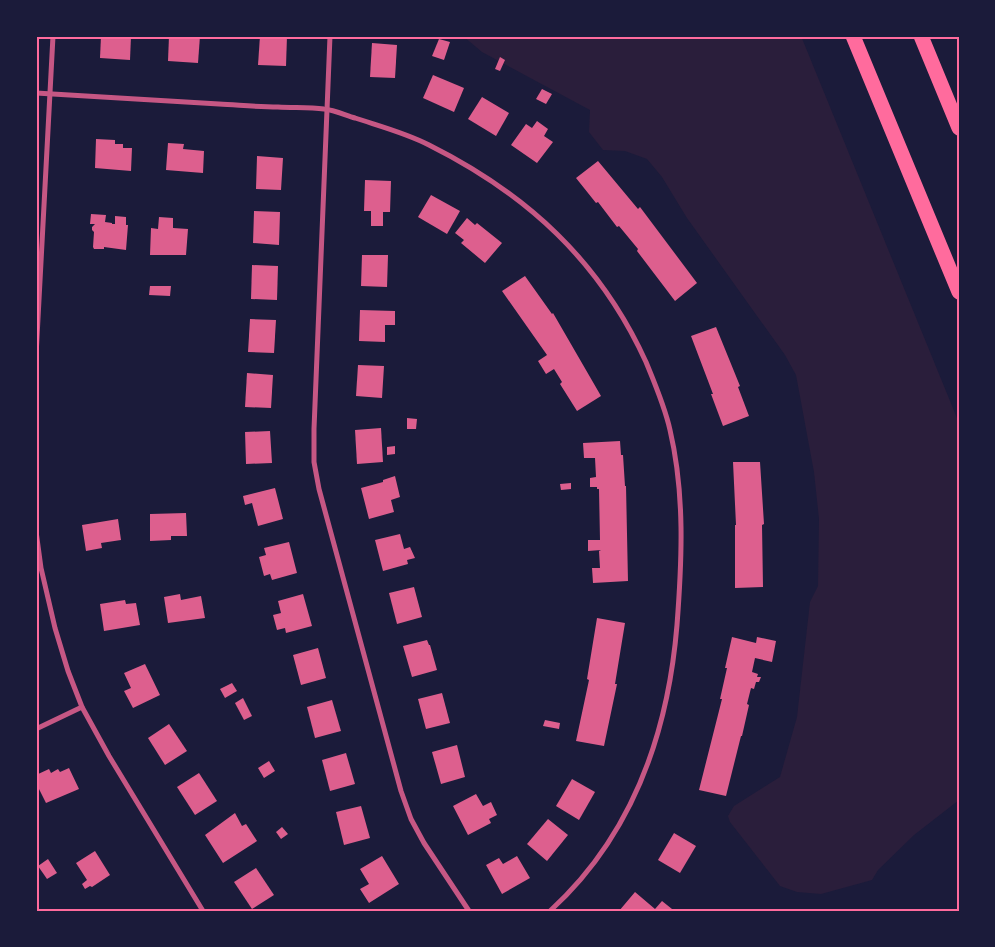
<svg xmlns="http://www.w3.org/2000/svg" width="995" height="947" font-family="Poppins,sans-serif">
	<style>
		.green { fill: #2a1e3b }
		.building { fill: #dd5f8e }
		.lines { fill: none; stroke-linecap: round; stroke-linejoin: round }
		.minor { stroke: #c65784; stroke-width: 5 }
		.motorway { stroke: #ff6b9d; stroke-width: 15 }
		.neatline { fill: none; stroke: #ff6b9d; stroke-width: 2 }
	</style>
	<rect width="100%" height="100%" fill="#1b1b3a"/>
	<path class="green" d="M463 36H801L959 423V800L914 835 878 870 872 880 821 894 797 892 780 886 730 822 728 816 734 806 780 777 797 717 810 602 818 586 819 519 814 472 796 375 785 355 687 218 662 177 647 159 625 151 603 150 589 132 590 110 482 52Z"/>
	<g class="building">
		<path d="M101 36H131L130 60 100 58Z"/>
		<path d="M169 36H200L198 63 168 61Z"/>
		<path d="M260 36H287L286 66 258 65Z"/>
		<path d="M439 39 450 42 444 60 432 56Z"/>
		<path d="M372 43 397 45 395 78 370 77Z"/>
		<path d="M500 57 505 60 500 71 495 69Z"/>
		<path d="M433 75 464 88 454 112 423 98Z"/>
		<path d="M542 89 552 94 546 104 536 99Z"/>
		<path d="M482 97 509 113 496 136 468 119Z"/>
		<path d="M537 121 548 129 544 136 553 142 537 163 511 145 526 124 532 128Z"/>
		<path d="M96 139 115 140V144H123V148H132L131 171 95 168Z"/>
		<path d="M168 143 184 144 183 149 204 151 203 173 166 170Z"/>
		<path d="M257 156 283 158 281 190 256 189Z"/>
		<path d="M598 161 638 209 640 207 697 283 675 301 637 251 638 249 619 226 617 227 598 202 596 203 576 178Z"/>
		<path d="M365 180 391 181 390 212H383V226H371V211H364Z"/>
		<path d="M431 195 460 211 447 234 418 217Z"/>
		<path d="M254 211 280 212 279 245 253 243Z"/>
		<path d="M91 214 106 215 105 222 112 223V224H115V216L126 217V225H128L126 250 104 247V249H94L93 247 94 232 92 230V227L95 224H90Z"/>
		<path d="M159 217 173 218V228L188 229 186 255H150L151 228 158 229Z"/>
		<path d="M467 218 475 225 477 223 502 243 485 263 461 243 464 240 455 233Z"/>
		<path d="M362 255H388L387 287 361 286Z"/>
		<path d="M252 265 278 266 277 300 251 299Z"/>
		<path d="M525 276 552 314 553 313 601 396 577 411 560 384 562 382 554 369 546 374 538 361 547 355 502 291Z"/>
		<path d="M150 286H171L170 296 149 295Z"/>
		<path d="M360 310 395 311V325H385V342L359 341Z"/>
		<path d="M250 319 276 320 274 353 248 352Z"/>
		<path d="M716 327 740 386 738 387 749 416 723 426 711 394H713L691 336Z"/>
		<path d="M358 365 384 366 382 398 356 396Z"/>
		<path d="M247 373 273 375 271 408 245 407Z"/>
		<path d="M407 418 417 419 416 429H407Z"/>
		<path d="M381 428 383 462 357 464 355 430Z"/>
		<path d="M270 431 272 463 246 464 245 432Z"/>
		<path d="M620 441 621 455H623L625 486H626L628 581 593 583 592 568H600L599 551 601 550 588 551V540H600L599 489H597V487H590V478L596 477 595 458H584L583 443Z"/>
		<path d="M395 446V454L387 455V447Z"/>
		<path d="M733 462H760L764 524 762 525 763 587 735 588V525H736Z"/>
		<path d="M395 476 400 497 391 500 394 512 369 519 361 488 383 482V480Z"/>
		<path d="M571 483V489L561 490 560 484Z"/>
		<path d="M275 488 283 519 258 526 252 503 245 505 243 496Z"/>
		<path d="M186 513 187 536H171V540L150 541V514Z"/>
		<path d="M118 519 121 540 101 543 102 548 86 551 82 525Z"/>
		<path d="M400 534 404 549 410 547 415 558 407 560 408 564 383 571 375 540Z"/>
		<path d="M289 542 297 573 272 580 270 574 264 576 259 557 266 555 264 548Z"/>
		<path d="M414 587 422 617 397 624 389 593Z"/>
		<path d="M180 594 181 600 201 596 205 618 168 623 164 597Z"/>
		<path d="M303 594 312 626 286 633 285 628 277 630 273 615 281 613 278 601Z"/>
		<path d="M125 600 126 604 136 603 140 625 104 631 100 604Z"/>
		<path d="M597 618 625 623 615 684H617L604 746 576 741 589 680 587 679Z"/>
		<path d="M732 637 756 643 757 637 776 641 772 662 755 658 752 672 758 674 757 677H761L759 682H756L754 689 751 688 747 704 749 705 742 736H741L726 796 699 790 722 699H720L727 668H725Z"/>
		<path d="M427 640 429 645H430L437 670 412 677 403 646Z"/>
		<path d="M318 648 326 678 301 685 293 655Z"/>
		<path d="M145 664 160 695 133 708 124 691 131 688 124 673Z"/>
		<path d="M232 683 237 691 225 698 220 689Z"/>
		<path d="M442 693 450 723 426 729 418 699Z"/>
		<path d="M243 698 252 716 244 720 235 703Z"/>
		<path d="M332 700 341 731 315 738 307 707Z"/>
		<path d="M545 720 560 723 559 729 543 726Z"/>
		<path d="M169 724 187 751 165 765 148 738Z"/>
		<path d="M457 745 465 777 441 784 432 752Z"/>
		<path d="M346 753 355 784 330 791 322 760Z"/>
		<path d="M269 761 275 771 264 778 258 768Z"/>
		<path d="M69 768 79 789 46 803 36 783V775L49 769 51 773 58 769 60 772Z"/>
		<path d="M199 773 217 801 195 815 177 787Z"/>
		<path d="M572 779 595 792 579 820 556 806Z"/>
		<path d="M476 794 483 806 491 802 497 815 489 819 491 823 468 835 453 806Z"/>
		<path d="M361 806 370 838 344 845 336 812Z"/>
		<path d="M235 813 242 826 246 824 257 841 223 863 205 835Z"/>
		<path d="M548 819 568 835 547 861 527 844Z"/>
		<path d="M282 827 288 834 281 839 276 832Z"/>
		<path d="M674 833 696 846 680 873 658 860Z"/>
		<path d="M95 851 110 875 92 887 90 886 85 889 82 884 87 880 76 863Z"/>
		<path d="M382 856 399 884 369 903 360 889 369 884 360 869Z"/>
		<path d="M517 856 530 878 502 894 486 865 499 858 503 864Z"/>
		<path d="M48 859 57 873 47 879 38 866Z"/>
		<path d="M256 868 274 895 252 909 234 882Z"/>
		<path d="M635 892 655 909 662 901 672 909 671 911H619Z"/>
	</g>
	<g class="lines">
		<g class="minor">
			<path d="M330 36 314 429V462L319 489 401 791 411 819 424 843 469 911"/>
			<path d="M36 93C97 97 158 100 219 104 239 105 258 107 278 107 293 108 309 107 324 109 334 110 345 115 355 118 379 126 406 133 429 145 527 194 600 261 646 362 655 384 665 407 670 430 685 494 682 560 677 625 668 734 632 836 550 911"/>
			<path d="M36 356 53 36"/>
			<path d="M36 531 41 568 55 628 68 671 82 707 109 756 203 911"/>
			<path d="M36 729 82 707"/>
		</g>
		<g class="motorway">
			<path d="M853 36 959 292"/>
			<path d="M921 36 959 128"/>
		</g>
	</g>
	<rect width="995" height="947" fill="none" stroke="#1b1b3a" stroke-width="75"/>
	<rect x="38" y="38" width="920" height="872" class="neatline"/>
</svg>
